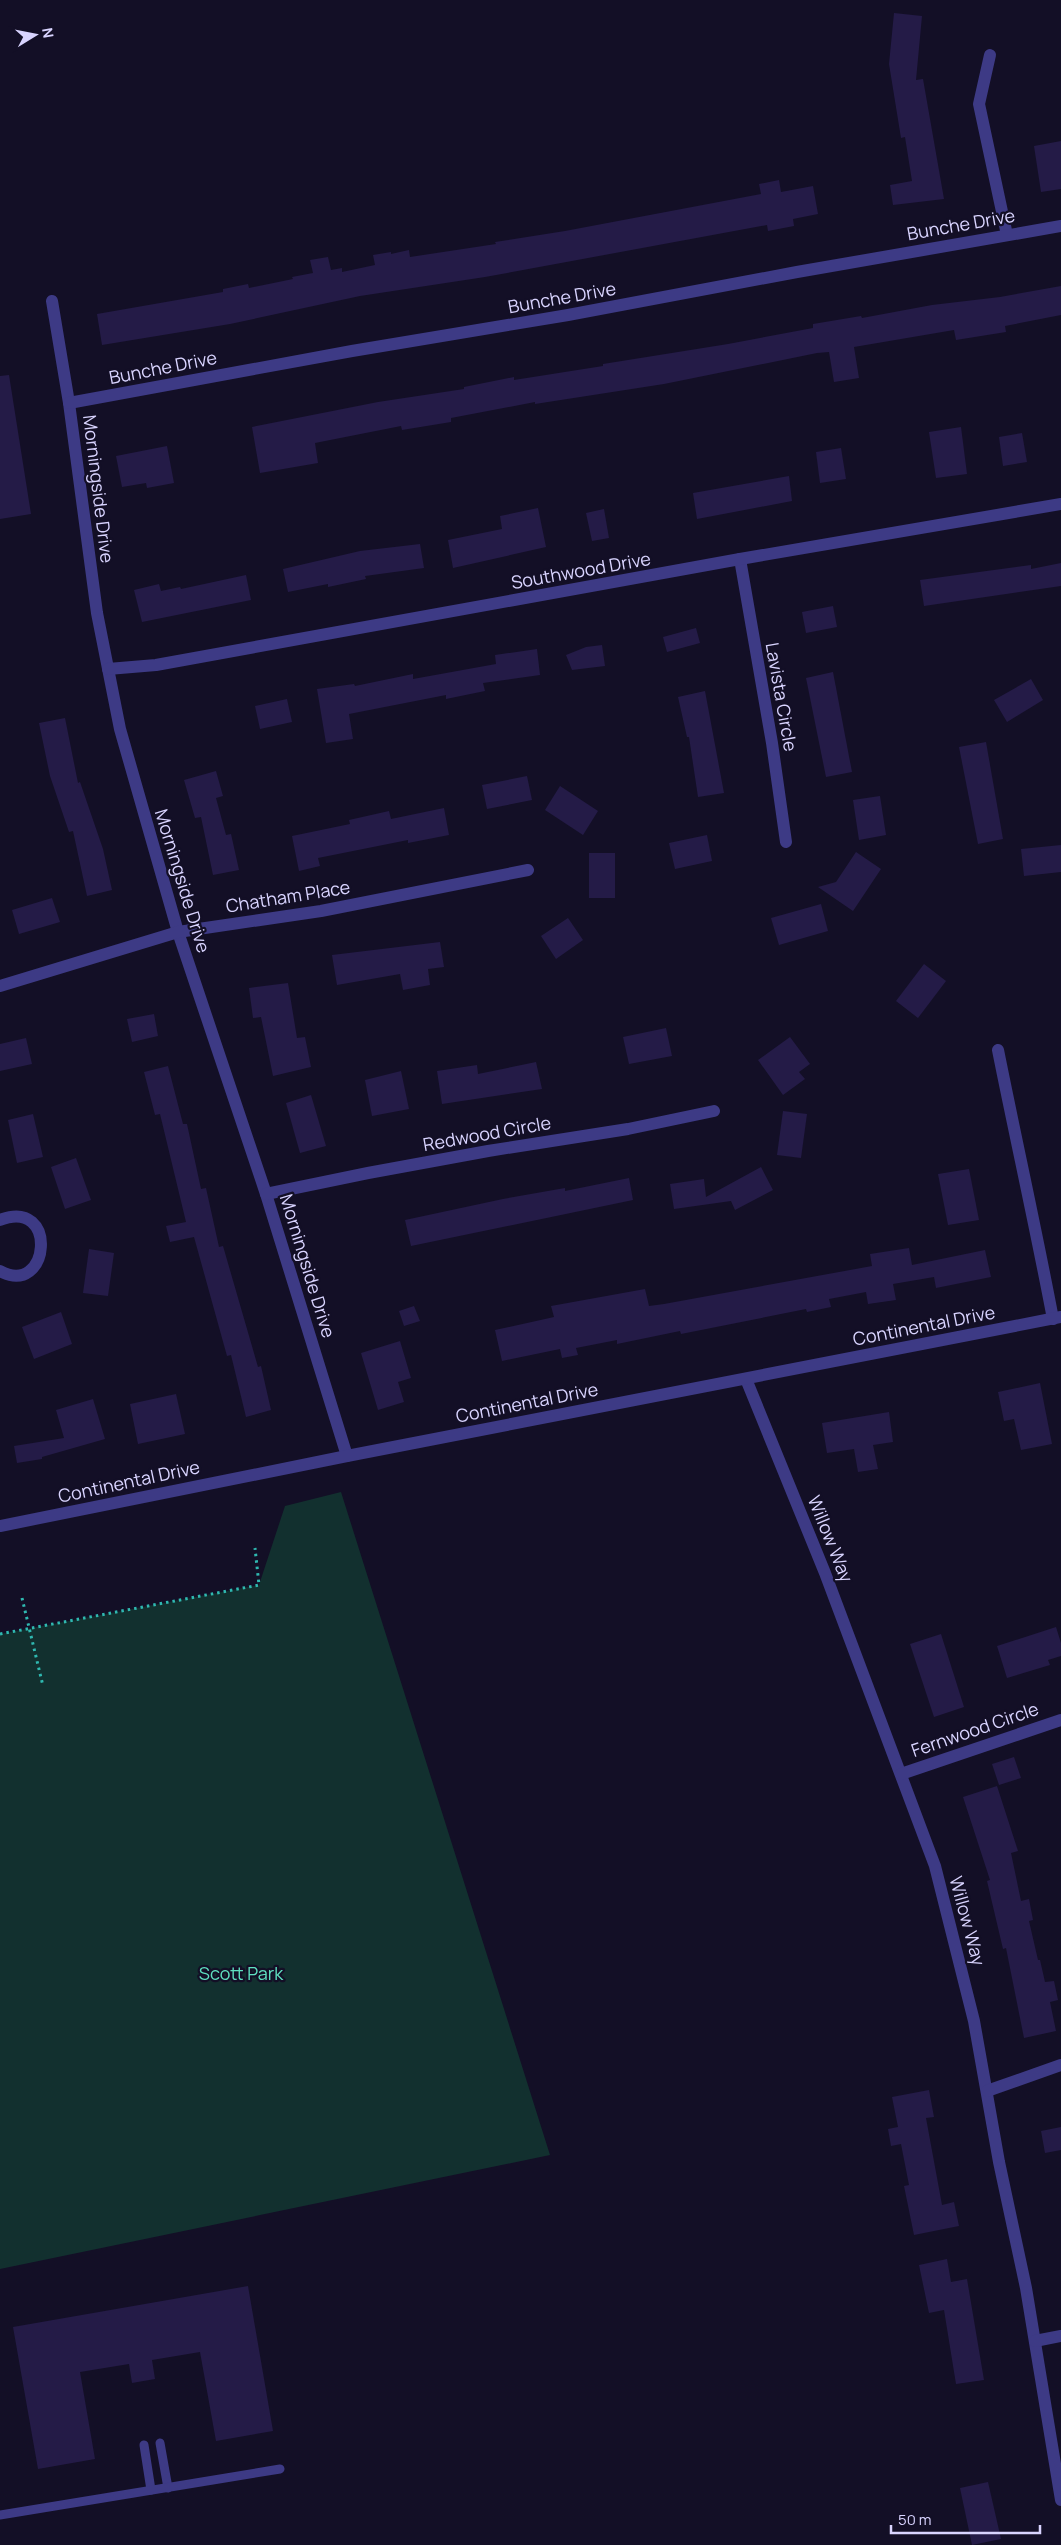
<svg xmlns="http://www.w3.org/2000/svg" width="1061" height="2545" font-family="Manrope,sans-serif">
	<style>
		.green { fill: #12302f }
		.building { fill: #241b47 }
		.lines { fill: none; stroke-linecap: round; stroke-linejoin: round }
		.path { stroke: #2fb8b0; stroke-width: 3; stroke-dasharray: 2.5 4; stroke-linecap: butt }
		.lane { stroke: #3d3a85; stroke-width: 9 }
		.street { stroke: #3d3a85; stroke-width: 12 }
		.labels { text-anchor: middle; stroke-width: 4.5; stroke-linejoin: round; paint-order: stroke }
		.street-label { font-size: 18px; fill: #d9d4ff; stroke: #130f26 }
		.park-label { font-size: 18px; fill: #5fe0c0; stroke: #130f26 }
	</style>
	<rect width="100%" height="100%" fill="#130f26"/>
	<path class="green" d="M341 1492 550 2155 0 2269V1634L259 1585 285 1506Z"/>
	<g class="building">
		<path d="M894 13 922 16 916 80 923 79 944 199 893 205 890 185 912 181 905 137 901 138 889 64Z"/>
		<path d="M1061 141V189L1041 192 1034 146Z"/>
		<path d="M779 180 781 192 813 186 818 214 793 219 794 226 768 231 767 225 485 277 360 296 230 324 102 345 97 314 223 292V289L248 284 249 288 293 279 292 277 313 273 310 260 328 257 331 270 342 268V272L375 265 373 255 391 252V254L409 250 410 257 496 244 495 242 565 231 761 194 759 184Z"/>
		<path d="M1061 286V315L1005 326 1006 332 956 340 954 330 854 347 859 378 834 382 829 352 817 353 664 384 535 404V402L451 418V422L402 430 401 426 315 443 318 463 260 473 252 427 378 402 464 389V387L514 377V380L603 366V364L728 344 813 328V324L861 316 862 318 932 305 1000 297Z"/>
		<path d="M9 375 31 514 0 519V376Z"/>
		<path d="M961 427 967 474 936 478 929 432Z"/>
		<path d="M1022 433 1027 462 1003 466 999 437Z"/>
		<path d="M167 446 174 483 147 488 146 483 122 487 116 456Z"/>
		<path d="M841 448 846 479 820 483 816 452Z"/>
		<path d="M789 476 792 501 697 519 693 493Z"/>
		<path d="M538 508 546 547 453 568 448 540 502 529 500 516Z"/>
		<path d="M604 509 609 538 592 541 586 513Z"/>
		<path d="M420 544 424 568 365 576 366 579 328 587V584L288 592 283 569 360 551Z"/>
		<path d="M1061 563V586L924 606 920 580 1031 565V569Z"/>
		<path d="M246 575 251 600 142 622 134 590 159 584 161 591 180 587 181 589Z"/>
		<path d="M833 606 837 627 806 633 802 612Z"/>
		<path d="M696 628 700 643 667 652 663 637Z"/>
		<path d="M602 645 605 666 572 670 566 655 586 647Z"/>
		<path d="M537 649 540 675 483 683 485 691 446 699V695L349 714 353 739 326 743 317 689 354 684 355 686 413 674V679L496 664 495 655Z"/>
		<path d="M833 672 852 772 826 777 806 678Z"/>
		<path d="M1031 679 1043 700 1007 722 994 700Z"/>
		<path d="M705 691 724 793 698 797 689 737H687L678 697Z"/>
		<path d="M287 699 292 722 260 729 255 706Z"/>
		<path d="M65 718 78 783 80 782 103 849 112 890 87 896 73 831 69 832 50 776 39 723Z"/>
		<path d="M986 742 1003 839 978 844 959 747Z"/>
		<path d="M216 771 223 796 216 798 226 835 231 834 239 870 213 875 201 817 195 818 184 780Z"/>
		<path d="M527 776 532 800 487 809 482 785Z"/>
		<path d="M560 786 598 811 583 835 545 810Z"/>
		<path d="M880 796 886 835 859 840 853 800Z"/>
		<path d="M444 808 449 835 408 843V840L318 858 320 866 299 871 292 836 350 824 349 820 389 811 391 819Z"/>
		<path d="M707 835 712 861 675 869 669 843Z"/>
		<path d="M1061 845V872L1024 876 1021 849Z"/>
		<path d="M856 852 881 869 853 911 818 887 836 882Z"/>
		<rect x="589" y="853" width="26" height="45"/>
		<path d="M52 898 60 922 19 934 12 910Z"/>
		<path d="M821 904 828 931 779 945 771 918Z"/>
		<path d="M568 918 583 940 556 959 541 936Z"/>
		<path d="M440 942 444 967 428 969 430 985 403 990 400 974 337 985 332 955Z"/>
		<path d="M924 964 946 981 918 1018 896 1001Z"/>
		<path d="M288 983 297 1038 305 1037 311 1067 273 1076 261 1017 253 1018 249 988Z"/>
		<path d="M154 1014 158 1036 132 1042 127 1019Z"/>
		<path d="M666 1028 672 1056 629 1064 623 1037Z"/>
		<path d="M790 1037 810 1064 799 1072 805 1079 783 1095 758 1060Z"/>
		<path d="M26 1038 32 1064 0 1071V1044Z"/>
		<path d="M536 1062 542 1089 442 1104 437 1071 477 1065 478 1074Z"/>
		<path d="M168 1066 183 1124H187L201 1189 206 1188 219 1247 223 1246 258 1367 261 1366 271 1410 246 1417 231 1355 227 1356 194 1237 170 1242 166 1226 186 1222 160 1114 155 1115 144 1072Z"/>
		<path d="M401 1071 409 1109 372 1116 365 1080Z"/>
		<path d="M311 1095 326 1146 300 1153 286 1103Z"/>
		<path d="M783 1111 807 1114 801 1158 777 1155Z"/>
		<path d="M33 1114 43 1157 17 1163 8 1120Z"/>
		<path d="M76 1158 91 1200 65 1209 51 1167Z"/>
		<path d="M761 1167 773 1190 735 1210 731 1201 674 1209 670 1184 704 1179 706 1197Z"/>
		<path d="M969 1169 979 1220 948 1225 938 1174Z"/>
		<path d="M629 1178 633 1200 411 1246 405 1220 503 1199 565 1188V1191Z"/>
		<path d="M909 1248 912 1265 985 1250 991 1277 936 1288 934 1277 893 1284 896 1300 868 1304 866 1292 829 1299 831 1307 807 1312 806 1309 681 1334 680 1331 617 1344V1340L576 1348 578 1355 562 1358 560 1349 502 1361 495 1330 554 1317 551 1306 645 1289 649 1306 664 1304 872 1266 870 1254Z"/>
		<path d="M89 1249 114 1253 108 1296 83 1293Z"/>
		<path d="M414 1306 420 1321 404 1326 399 1311Z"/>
		<path d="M61 1312 72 1344 34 1359 22 1327Z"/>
		<path d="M400 1341 411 1378 398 1382 404 1402 378 1410 361 1353Z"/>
		<path d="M1040 1383 1052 1444 1021 1450 1014 1419 1004 1421 998 1392Z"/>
		<path d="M176 1394 185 1434 138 1444 130 1404Z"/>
		<path d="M93 1399 105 1439 42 1457V1459L17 1463 14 1446 64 1438 56 1410Z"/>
		<path d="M889 1412 893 1442 873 1445 878 1469 858 1472 854 1449 827 1453 822 1423Z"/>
		<path d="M1056 1627 1061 1643V1656L1048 1660 1050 1665 1007 1678 997 1646Z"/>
		<path d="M941 1634 964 1707 934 1717 910 1644Z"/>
		<path d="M1014 1757 1021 1778 999 1785 992 1764Z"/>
		<path d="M997 1786 1018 1851 1011 1853 1021 1901 1029 1899 1033 1920 1029 1921 1038 1960H1040L1045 1982 1054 1981 1058 2000 1050 2002 1056 2031 1024 2038 1006 1948 1003 1949 987 1881 990 1880 963 1797Z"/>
		<path d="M929 2090 934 2117 926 2118 942 2205 954 2202 959 2226 914 2235 904 2186 909 2185 901 2144 891 2146 888 2129 898 2127 892 2097Z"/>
		<path d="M1061 2127V2150L1045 2153 1041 2131Z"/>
		<path d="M947 2259 951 2282 967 2279 984 2380 956 2384 944 2310 929 2313 919 2265Z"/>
		<path d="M248 2286 273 2431 216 2441 200 2352 152 2360 155 2379 132 2383 129 2364 80 2372 95 2459 38 2469 13 2327Z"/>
		<path d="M988 2482 1001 2539 972 2545 960 2488Z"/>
	</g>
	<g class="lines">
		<g class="path">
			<path d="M22 1598 43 1686"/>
			<path d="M0 1634 259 1585 255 1548"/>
		</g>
		<g class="lane">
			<path d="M160 2443 168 2488"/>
			<path d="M144 2445 151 2490"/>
			<path d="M0 2515 280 2469"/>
		</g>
		<g class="street">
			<path d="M990 55 979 104 1007 235"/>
			<path d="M52 301 69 403 97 613 120 729 178 932 266 1194 347 1456"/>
			<path d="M69 403 352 351 568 315 797 272 1061 226"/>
			<path d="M740 559 772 743 786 842"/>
			<path d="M108 669 156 665 740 559 1061 504"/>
			<path d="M0 986 178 932 321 911 528 870"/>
			<path d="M998 1050C1016 1140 1036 1229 1053 1319"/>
			<path d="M266 1194 368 1173 488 1151 628 1129 714 1111"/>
			<path d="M0 1220C59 1197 50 1298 0 1271"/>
			<path d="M746 1379 825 1573 935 1866 974 2021 999 2162 1026 2288 1061 2500"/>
			<path d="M0 1526 347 1456 1061 1317"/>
			<path d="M901 1774 1061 1720"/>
			<path d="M987 2091 1061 2065"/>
			<path d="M1035 2341 1061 2336"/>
		</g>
	</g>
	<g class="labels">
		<g class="street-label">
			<text transform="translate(961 225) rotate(-10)" y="6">Bunche Drive</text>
			<text transform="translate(562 298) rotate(-10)" y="6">Bunche Drive</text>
			<text transform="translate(163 368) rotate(-11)" y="6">Bunche Drive</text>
			<text transform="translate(98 489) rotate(83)" y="6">Morningside Drive</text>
			<text transform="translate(581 571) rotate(-10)" y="6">Southwood Drive</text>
			<text transform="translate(781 697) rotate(80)" y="6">Lavista Circle</text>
			<text transform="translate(182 881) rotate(73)" y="6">Morningside Drive</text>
			<text transform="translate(288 897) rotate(-9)" y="6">Chatham Place</text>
			<text transform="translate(487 1134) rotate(-10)" y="6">Redwood Circle</text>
			<text transform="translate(307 1266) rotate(73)" y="6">Morningside Drive</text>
			<text transform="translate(924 1326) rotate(-11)" y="6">Continental Drive</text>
			<text transform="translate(527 1403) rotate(-11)" y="6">Continental Drive</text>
			<text transform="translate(129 1482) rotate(-12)" y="6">Continental Drive</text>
			<text transform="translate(830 1539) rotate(68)" y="6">Willow Way</text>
			<text transform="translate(975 1730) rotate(-19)" y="6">Fernwood Circle</text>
			<text transform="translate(967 1921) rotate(75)" y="6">Willow Way</text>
		</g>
		<g class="park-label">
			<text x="241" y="1980">Scott Park</text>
		</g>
	</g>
	<g transform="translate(35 35) rotate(80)" stroke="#130f26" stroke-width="4" paint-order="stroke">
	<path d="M0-4L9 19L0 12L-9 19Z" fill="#d9d4ff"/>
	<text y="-8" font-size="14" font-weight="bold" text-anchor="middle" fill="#d9d4ff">N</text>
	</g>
	<path d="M891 2525v8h149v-8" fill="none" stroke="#d9d4ff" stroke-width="2.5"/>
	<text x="898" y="2525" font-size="15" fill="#d9d4ff" stroke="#130f26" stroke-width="4" paint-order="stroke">50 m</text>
</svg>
